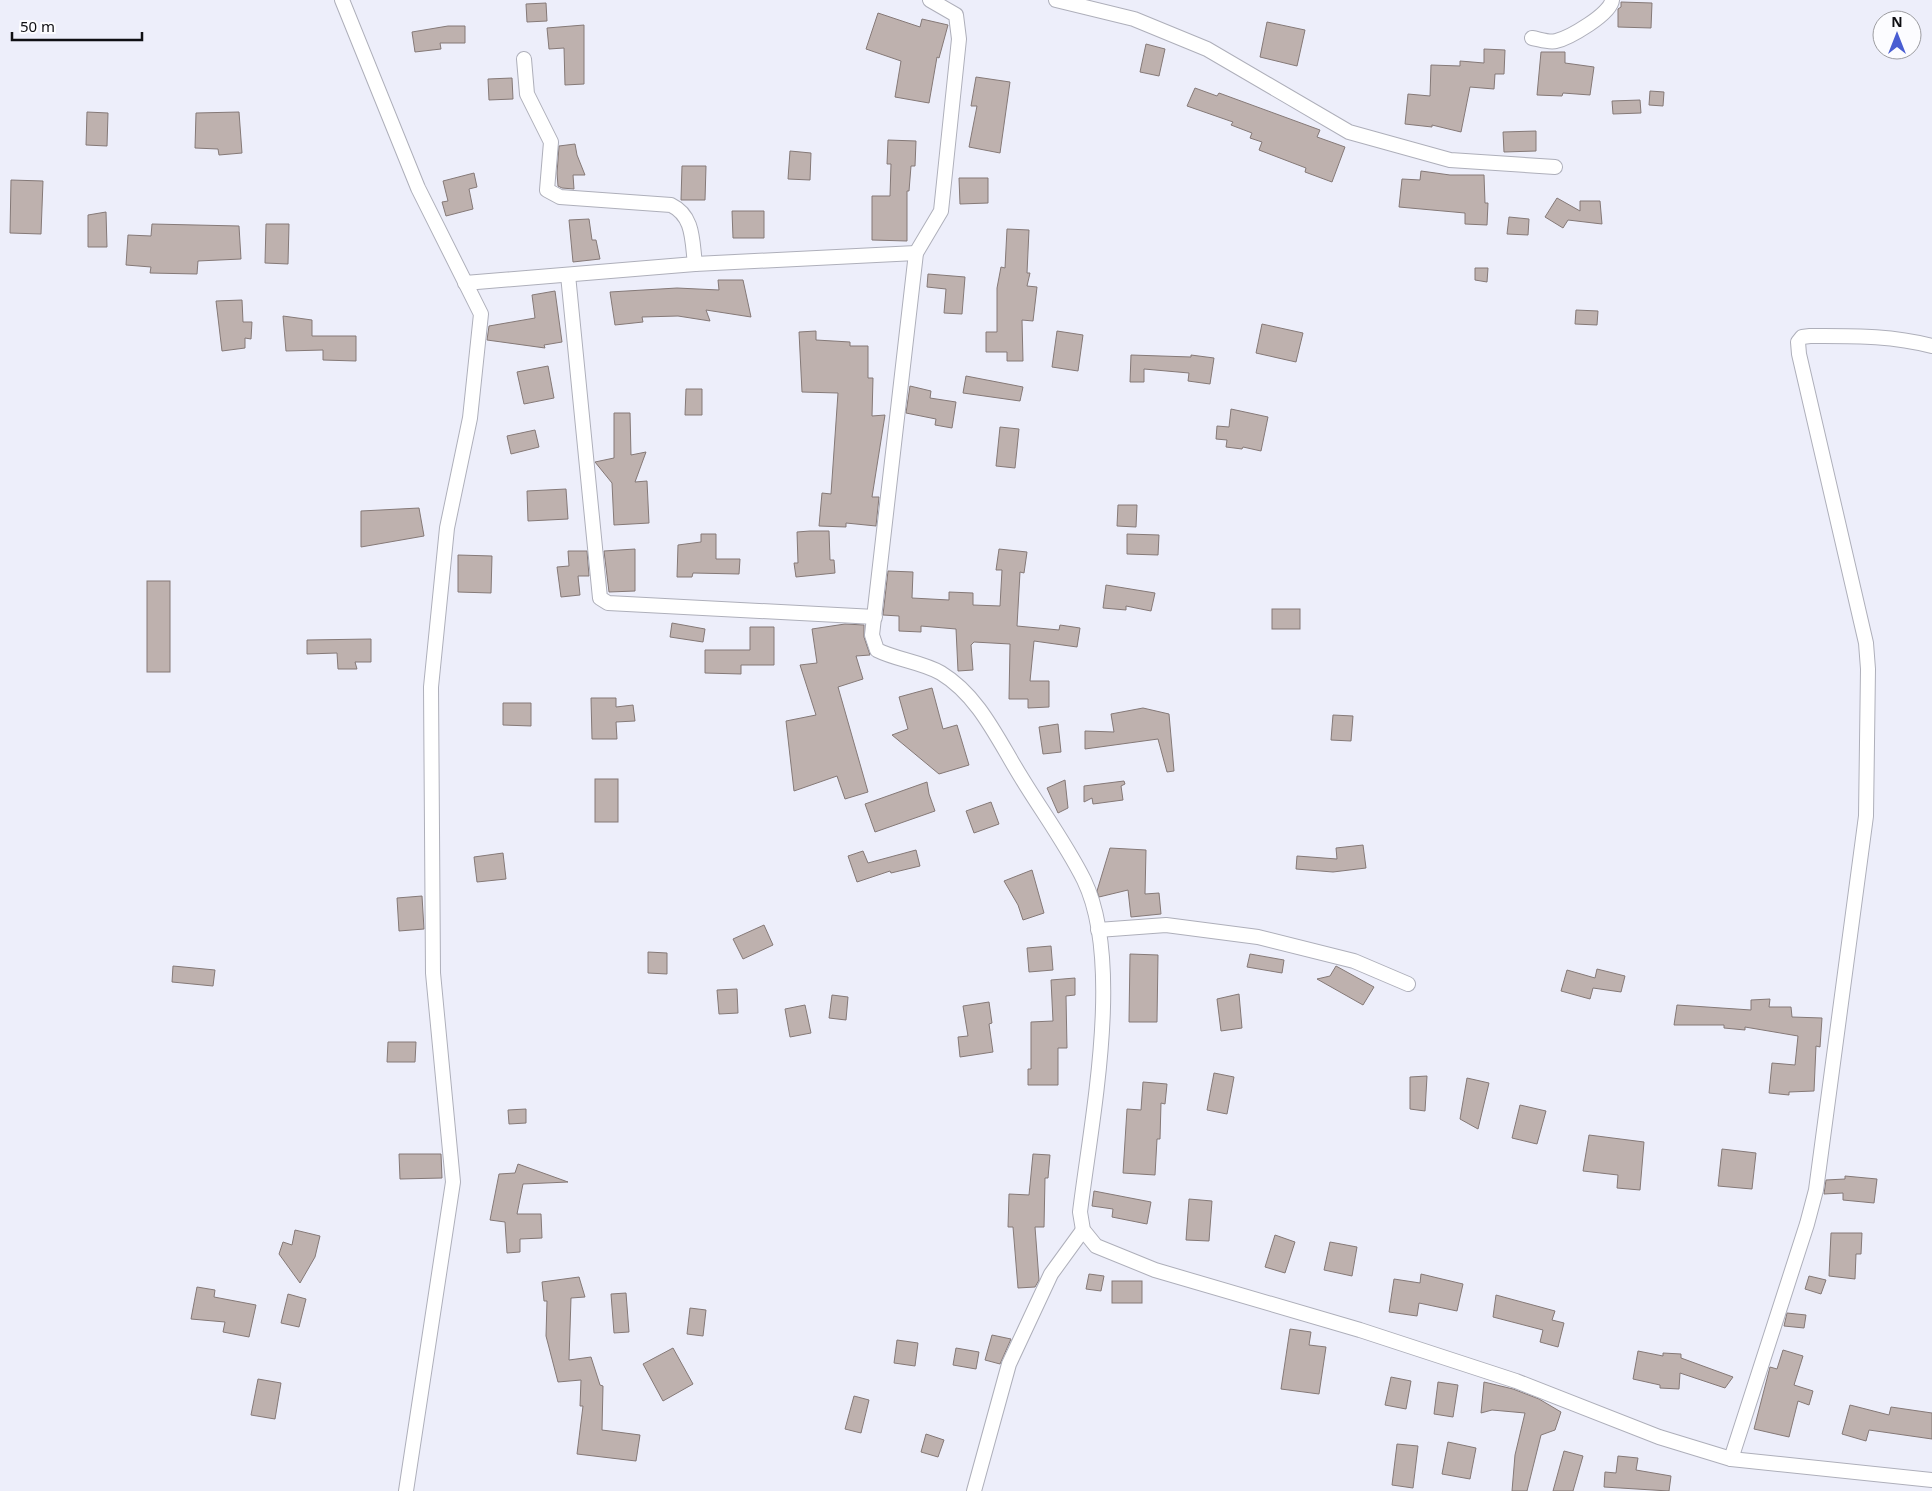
<svg xmlns="http://www.w3.org/2000/svg" width="1932" height="1491" font-family="'Noto Sans',sans-serif">
	<style>
		.building { fill: #beb1ae; stroke: #857977 }
		.lines { fill: none; stroke-linecap: round; stroke-linejoin: round }
		.street-casing { stroke: #aeafba; stroke-width: 16 }
		.street { stroke: #fff; stroke-width: 14 }
	</style>
	<rect width="100%" height="100%" fill="#edeefa"/>
	<g class="building">
		<path d="M1621 2 1652 3 1651 28 1618 27V9L1621 7Z"/>
		<path d="M546 3 547 21 527 22 526 4Z"/>
		<path d="M878 13 920 27 922 19 948 25 939 58 937 57 929 103 895 97 901 61 866 49Z"/>
		<path d="M1267 22 1305 30 1297 66 1260 57Z"/>
		<path d="M584 25V84L565 85 564 48 549 49 547 28Z"/>
		<path d="M448 26H465V43H440L441 49 415 52 412 32Z"/>
		<path d="M1146 44 1165 49 1159 76 1140 72Z"/>
		<path d="M1484 49 1505 50 1504 74H1495L1494 89 1470 87 1461 132 1432 125V127L1405 124 1408 94 1430 96 1431 65 1460 66V61L1484 63Z"/>
		<path d="M1541 52H1565V63L1594 67 1590 95 1563 93 1562 96 1537 95Z"/>
		<path d="M976 77 1010 82 1000 153 969 147 977 106H971Z"/>
		<path d="M512 78 513 99 489 100 488 79Z"/>
		<path d="M1195 88 1217 96 1219 93 1320 130 1317 137 1345 147 1332 182 1305 172 1306 168 1259 150 1262 142 1250 138 1252 133 1231 125 1233 122 1187 106Z"/>
		<path d="M1650 91 1664 92 1663 106 1649 105Z"/>
		<path d="M1640 100 1641 113 1613 114 1612 101Z"/>
		<path d="M87 112 108 113 107 146 86 145Z"/>
		<path d="M239 112 242 153 219 155 218 149 195 148 196 113Z"/>
		<path d="M1536 131V151L1504 152 1503 132Z"/>
		<path d="M888 140 916 141 915 166H911L909 191H907V241L872 240V196H890L891 164H887Z"/>
		<path d="M575 144 577 155 585 175H573L574 189 562 188 558 186 557 173 559 146Z"/>
		<path d="M790 151 811 153 810 180 788 179Z"/>
		<path d="M682 166H706L705 200H681Z"/>
		<path d="M1421 171 1450 175H1484L1485 203H1488L1487 225 1465 224V213L1399 207 1402 179 1420 180Z"/>
		<path d="M474 173 477 187 469 189 473 209 446 216 442 202 448 201 443 181Z"/>
		<path d="M959 178H988V203L960 204Z"/>
		<path d="M11 180 43 181 41 234 10 233Z"/>
		<path d="M1557 198 1580 211V201H1600L1602 224 1568 220 1563 228 1545 217Z"/>
		<path d="M732 211H764V238H733Z"/>
		<path d="M106 212 107 247H88V215Z"/>
		<path d="M1509 217 1529 219 1528 235 1507 234Z"/>
		<path d="M589 219 592 240H596L600 259 573 262 569 220Z"/>
		<path d="M152 224 239 226 241 259 198 261 197 274 150 273 151 267 126 265 128 235 151 236Z"/>
		<path d="M266 224H289L288 264 265 263Z"/>
		<path d="M1007 229 1029 230 1027 273H1030L1027 286 1037 287 1033 321 1022 320 1023 361H1007V352H986V332H997V288L1001 267 1005 268Z"/>
		<path d="M1475 268H1488L1487 282 1475 280Z"/>
		<path d="M928 274 965 277 962 314 944 313 946 289 927 287Z"/>
		<path d="M718 280H743L751 317 706 310 710 321 678 316 642 317 643 322 615 325 610 292 677 288 719 290Z"/>
		<path d="M555 291 562 342 544 345 545 348 487 340 489 326 535 318 532 295Z"/>
		<path d="M242 300 243 322H252L251 339 245 338V348L222 351 216 301Z"/>
		<path d="M1576 310 1598 311 1597 325 1575 324Z"/>
		<path d="M283 316 312 320V336H356V361L323 360V350L286 351Z"/>
		<path d="M1262 324 1303 333 1296 362 1256 353Z"/>
		<path d="M816 331V340L850 342V346H868V378H873L872 416 885 415 872 497H879L876 526 846 523V527L819 526 822 493 831 494 838 393 802 392 799 332Z"/>
		<path d="M1057 331 1083 335 1078 371 1052 367Z"/>
		<path d="M1131 355 1191 357V355L1214 358 1210 384 1188 381 1189 373 1144 369V382H1130Z"/>
		<path d="M548 366 554 398 524 404 517 372Z"/>
		<path d="M966 376 1023 387 1020 401 963 393Z"/>
		<path d="M910 386 931 391 930 398 956 402 952 428 935 425 936 419 906 413Z"/>
		<path d="M686 389H702V415H685Z"/>
		<path d="M1231 409 1268 417 1261 451 1243 447 1242 449 1226 447 1227 440 1216 439 1217 426 1229 427Z"/>
		<path d="M614 413H630L631 455 646 452 635 482 647 481 649 523 614 525 612 483 595 462 614 458Z"/>
		<path d="M1000 427 1019 429 1015 468 996 466Z"/>
		<path d="M535 430 539 447 511 454 507 436Z"/>
		<path d="M566 489 568 519 528 521 527 491Z"/>
		<path d="M1118 505H1137L1136 527 1117 526Z"/>
		<path d="M419 508 424 536 361 547V511Z"/>
		<path d="M810 531H829L830 560H834L835 573 796 577 794 563H798L797 532Z"/>
		<path d="M701 534H716V559H740L739 574 693 573 692 577H677L678 545 701 542Z"/>
		<path d="M1127 534 1159 535 1158 555 1127 554Z"/>
		<path d="M635 549V591L609 592 604 551Z"/>
		<path d="M999 549 1027 552 1024 573 1020 572 1017 626 1059 630 1060 625 1080 628 1077 647 1034 641 1030 681H1049V707L1028 708V699H1009L1010 644 974 642 971 645 973 670 958 671 956 629 921 626V632L899 631V616L883 615 888 571 913 572 912 598 949 600V592L973 593V605L1000 606 1002 570H996Z"/>
		<path d="M568 551H587L589 576H578L580 595 561 597 557 567 569 566Z"/>
		<path d="M458 555 492 556 491 593 458 592Z"/>
		<rect x="147" y="581" width="23" height="91"/>
		<path d="M1106 585 1155 593 1151 611 1126 606V610L1103 608Z"/>
		<rect x="1272" y="609" width="28" height="20"/>
		<path d="M672 623 705 629 703 642 670 637Z"/>
		<path d="M845 624 864 625V637L870 655 856 656 863 679 838 687 868 792 845 799 837 776 794 791 786 721 816 715 800 665 817 663 812 629Z"/>
		<path d="M750 627H774V665H741V674L705 673V650H750Z"/>
		<path d="M371 639V662H355L357 669H338L337 653 307 654V640Z"/>
		<path d="M932 688 943 729 957 725 969 765 939 774 892 735 908 729 899 697Z"/>
		<path d="M591 698H616V707L633 705 635 721 616 722 617 739H592Z"/>
		<path d="M503 703H531V726L503 725Z"/>
		<path d="M1143 708 1169 714 1174 771 1167 772 1158 739 1085 749V731L1114 732 1111 714Z"/>
		<path d="M1333 715 1353 716 1351 741 1331 740Z"/>
		<path d="M1058 724 1061 752 1043 754 1039 727Z"/>
		<rect x="595" y="779" width="23" height="43"/>
		<path d="M1065 780 1068 808 1058 813 1047 788Z"/>
		<path d="M1124 781 1125 784 1121 786 1123 800 1093 804 1092 798 1084 802V786Z"/>
		<path d="M927 782 929 794 935 811 875 832 865 804Z"/>
		<path d="M991 802 999 824 974 833 966 811Z"/>
		<path d="M1363 845 1366 868 1333 872 1296 869 1297 856 1337 859 1336 848Z"/>
		<path d="M1110 848 1146 850 1145 894 1159 893 1161 914 1131 917 1128 890 1099 897 1097 891Z"/>
		<path d="M916 850 920 866 891 873 890 871 857 882 848 856 863 851 868 863Z"/>
		<path d="M503 853 506 879 477 882 474 857Z"/>
		<path d="M1032 870 1044 913 1023 920 1018 905 1004 881Z"/>
		<path d="M422 896 424 929 399 931 397 898Z"/>
		<path d="M764 925 773 945 743 959 733 939Z"/>
		<path d="M1051 946 1053 970 1029 972 1027 948Z"/>
		<path d="M648 952 667 953V974L648 973Z"/>
		<path d="M1130 954 1158 955 1157 1022H1129Z"/>
		<path d="M1250 954 1284 960 1282 973 1247 967Z"/>
		<path d="M173 966 215 970 213 986 172 982Z"/>
		<path d="M1336 966 1374 987 1363 1005 1317 979 1330 976Z"/>
		<path d="M1597 969 1625 976 1621 992 1593 988 1590 999 1561 991 1567 970 1595 978Z"/>
		<path d="M1075 978V995L1066 996 1067 1048H1058V1085H1028V1069H1031V1022L1053 1021 1051 980Z"/>
		<path d="M737 989 738 1013 719 1014 717 990Z"/>
		<path d="M1239 994 1242 1028 1221 1031 1217 999Z"/>
		<path d="M832 995 848 997 846 1020 829 1018Z"/>
		<path d="M1770 999 1769 1007H1791L1792 1017 1822 1018 1820 1047 1816 1046 1814 1091 1789 1092V1095L1769 1093 1772 1063 1795 1065 1798 1036 1745 1027V1030L1724 1028V1025H1674L1677 1005 1751 1010V1000Z"/>
		<path d="M989 1002 992 1023 989 1024 993 1052 960 1057 958 1037 968 1036 963 1006Z"/>
		<path d="M805 1005 811 1033 790 1037 785 1009Z"/>
		<path d="M388 1042H416L415 1062H387Z"/>
		<path d="M1214 1073 1234 1077 1227 1114 1207 1110Z"/>
		<path d="M1427 1076 1425 1111 1410 1109V1077Z"/>
		<path d="M1467 1078 1489 1083 1478 1129 1460 1119Z"/>
		<path d="M1143 1082 1167 1084 1165 1104 1161 1103 1160 1139H1157L1155 1175 1123 1173 1127 1109 1141 1110Z"/>
		<path d="M1520 1105 1546 1111 1537 1144 1512 1138Z"/>
		<path d="M526 1109V1123L509 1124 508 1110Z"/>
		<path d="M1589 1135 1644 1142 1640 1190 1617 1188 1618 1175 1583 1171Z"/>
		<path d="M1722 1149 1756 1153 1752 1189 1718 1186Z"/>
		<path d="M399 1154H441L442 1178 400 1179Z"/>
		<path d="M1033 1154 1050 1155 1048 1178H1045L1044 1227H1035L1039 1280 1035 1287 1018 1288 1013 1227H1008L1009 1194 1029 1195Z"/>
		<path d="M518 1164 568 1182 523 1184 517 1214H541L542 1238 520 1239V1252L507 1253 505 1222 490 1220 499 1174 515 1173Z"/>
		<path d="M1845 1176 1877 1179 1874 1203 1843 1200V1193L1824 1194 1826 1180 1845 1179Z"/>
		<path d="M1094 1191 1151 1202 1147 1224 1112 1217 1113 1209 1092 1206Z"/>
		<path d="M1189 1199 1212 1201 1209 1241 1186 1240Z"/>
		<path d="M295 1230 320 1236 315 1257 300 1283 279 1254 283 1242 292 1245Z"/>
		<path d="M1831 1233H1862L1861 1254H1856L1855 1279 1829 1276Z"/>
		<path d="M1275 1235 1295 1242 1285 1273 1265 1267Z"/>
		<path d="M1330 1242 1357 1247 1352 1276 1324 1270Z"/>
		<path d="M1089 1274 1104 1276 1101 1291 1086 1289Z"/>
		<path d="M1421 1274 1463 1284 1457 1311 1419 1303 1417 1316 1389 1312 1394 1279 1420 1283Z"/>
		<path d="M1809 1276 1826 1280 1821 1294 1805 1289Z"/>
		<path d="M579 1277 585 1297 571 1298 569 1360 591 1357 600 1385 603 1386 602 1430 640 1435 636 1461 577 1454 583 1406H580L581 1380 558 1382 546 1336 547 1301H544L542 1282Z"/>
		<rect x="1112" y="1281" width="30" height="22"/>
		<path d="M197 1287 215 1290 214 1297 256 1305 249 1337 223 1332 225 1322 191 1319Z"/>
		<path d="M626 1293 629 1332 614 1333 611 1294Z"/>
		<path d="M288 1294 306 1299 299 1327 281 1323Z"/>
		<path d="M1496 1295 1555 1311 1552 1320 1564 1323 1558 1347 1540 1342 1543 1330 1493 1317Z"/>
		<path d="M690 1308 706 1310 703 1336 687 1334Z"/>
		<path d="M1787 1313 1806 1315 1804 1328 1784 1326Z"/>
		<path d="M1290 1329 1311 1332 1309 1345 1326 1347 1319 1394 1281 1389Z"/>
		<path d="M992 1335 1011 1339 1000 1364 985 1360Z"/>
		<path d="M897 1340 918 1343 915 1366 894 1363Z"/>
		<path d="M673 1348 693 1384 663 1401 643 1364Z"/>
		<path d="M956 1348 979 1352 976 1369 953 1365Z"/>
		<path d="M1783 1350 1803 1356 1794 1385 1813 1391 1809 1405 1798 1401 1789 1437 1754 1429 1770 1367 1777 1369Z"/>
		<path d="M1638 1351 1663 1356V1353L1681 1354V1358L1733 1377 1725 1388 1680 1373 1679 1389 1660 1388V1385L1633 1379Z"/>
		<path d="M1391 1377 1411 1381 1406 1409 1385 1405Z"/>
		<path d="M258 1379 281 1383 275 1419 251 1415Z"/>
		<path d="M1438 1382 1458 1385 1453 1417 1434 1414Z"/>
		<path d="M1484 1382 1513 1389 1539 1399 1561 1412 1555 1430 1541 1435 1527 1491H1512L1515 1455 1525 1413 1492 1410 1481 1413Z"/>
		<path d="M854 1396 869 1400 861 1433 845 1429Z"/>
		<path d="M1850 1405 1889 1415 1891 1407 1932 1413V1439L1869 1430 1866 1441 1842 1434Z"/>
		<path d="M926 1434 944 1440 938 1457 921 1452Z"/>
		<path d="M1448 1442 1476 1448 1470 1479 1442 1474Z"/>
		<path d="M1397 1444 1418 1446 1413 1488 1392 1485Z"/>
		<path d="M1564 1451 1583 1456 1573 1491H1553Z"/>
		<path d="M1618 1456 1638 1458 1636 1470 1671 1476 1669 1491 1604 1487 1605 1472 1616 1473Z"/>
	</g>
	<g class="lines">
		<g class="street-casing">
			<g id="street">
				<path d="M342 0 418 188 481 314 470 418 447 528 431 687 433 973 453 1182 406 1491"/>
				<path d="M930 0 956 15 959 39 941 211 916 253 872 635 877 650C897 660 922 662 941 673 979 696 998 740 1021 777 1041 810 1066 844 1084 880 1124 963 1091 1121 1080 1212L1083 1230 1096 1246 1155 1270 1360 1330 1516 1381 1659 1437 1731 1459 1932 1480"/>
				<path d="M1056 0 1134 19 1207 49 1349 132 1450 160 1555 167"/>
				<path d="M1532 38C1539 39 1549 43 1556 41 1569 38 1611 14 1612 0"/>
				<path d="M524 59 527 94 551 142 547 190 560 197 671 205C694 216 692 241 695 264"/>
				<path d="M568 275 600 598 608 603 875 617"/>
				<path d="M465 283 695 264 916 253"/>
				<path d="M1098 930 1166 925 1258 937 1354 961 1408 984"/>
				<path d="M1731 1459 1807 1224 1816 1190 1866 816 1868 669 1866 643 1799 354 1798 342 1802 337 1810 336C1852 336 1891 335 1932 346"/>
				<path d="M974 1491 1009 1364 1051 1274 1083 1230"/>
			</g>
		</g>
		<use href="#street" class="street"/>
	</g>
	<g transform="translate(1897 35)"><circle r="24" fill="#fcfcff" stroke="#9d9da1"/>
	<path d="M0-4L9 19L0 12L-9 19Z" fill="#495dd2"/>
	<text y="-8" font-size="14" font-weight="bold" text-anchor="middle" fill="#0f0f13">N</text>
	</g>
	<path d="M12 32v8h130v-8" fill="none" stroke="#0f0f13" stroke-width="2.5"/>
	<text x="20" y="32" font-size="15" fill="#0f0f13" stroke="#fcfcff" stroke-width="4" paint-order="stroke">50 m</text>
</svg>
